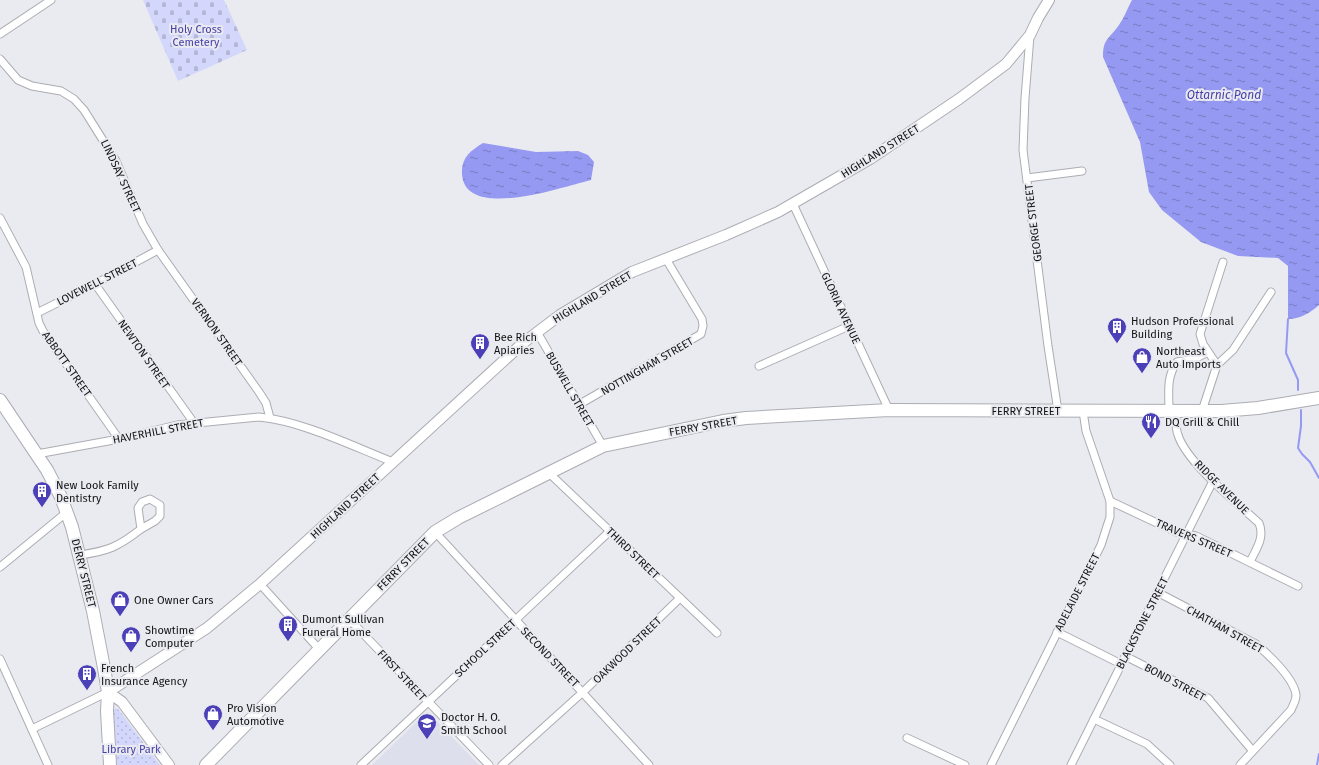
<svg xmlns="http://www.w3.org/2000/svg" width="1319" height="765" font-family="'Fira Sans',sans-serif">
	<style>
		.built { fill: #dedfed }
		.cemetery { fill: url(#cemetery-stones) }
		.park { fill: url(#park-dots) }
		.water { fill: url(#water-ripples) }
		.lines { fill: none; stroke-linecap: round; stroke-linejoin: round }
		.stream { stroke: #9599f2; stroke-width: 2 }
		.street-casing { stroke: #acadb3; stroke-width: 9 }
		.secondary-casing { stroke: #acadb3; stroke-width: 12 }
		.primary-casing { stroke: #acadb3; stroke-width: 14 }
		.street { stroke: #fff; stroke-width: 7 }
		.secondary { stroke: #fff; stroke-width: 10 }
		.primary { stroke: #fff; stroke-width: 12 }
		.labels { text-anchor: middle; stroke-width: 4; stroke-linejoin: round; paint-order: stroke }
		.park-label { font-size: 11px; fill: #4841a7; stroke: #eaeaf1 }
		.street-label { font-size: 11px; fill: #131315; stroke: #eaeaf1 }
		.poi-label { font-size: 11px; fill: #131315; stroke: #eaeaf1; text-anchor: start }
		.water-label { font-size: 12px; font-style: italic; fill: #4741a7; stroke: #eaeaf1 }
	</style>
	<defs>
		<pattern id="cemetery-stones" width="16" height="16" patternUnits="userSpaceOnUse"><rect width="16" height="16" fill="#d3d7fb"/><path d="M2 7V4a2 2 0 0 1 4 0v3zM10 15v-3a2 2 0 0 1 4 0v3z" fill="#b4b8d6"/></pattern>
		<pattern id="park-dots" width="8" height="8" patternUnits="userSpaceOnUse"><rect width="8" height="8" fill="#d3d7fb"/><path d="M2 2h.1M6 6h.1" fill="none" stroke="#b4b8d6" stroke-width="1.8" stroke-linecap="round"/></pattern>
		<pattern id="water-ripples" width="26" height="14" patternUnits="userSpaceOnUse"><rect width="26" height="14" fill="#9599f2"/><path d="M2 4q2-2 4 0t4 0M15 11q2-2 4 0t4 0" fill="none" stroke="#787cc3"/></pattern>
	</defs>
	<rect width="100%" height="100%" fill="#eaeaf1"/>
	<path class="built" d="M428 712 479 765H372L425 714Z"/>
	<path class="cemetery" d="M143 0H224L247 50 178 81Z"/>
	<path class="park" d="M116 708 119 710 160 765H117L113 710Z"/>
	<g class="water">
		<path d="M1132 0H1319V305C1310 313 1300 319 1288 319V266L1278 258 1238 256 1201 242 1162 210 1149 192 1140 142 1103 57C1103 41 1107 40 1116 29 1123 21 1127 9 1132 0Z"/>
		<path d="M483 143 536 152 578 151 588 155 594 162 591 180C565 186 465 222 462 174 461 158 470 151 483 143Z"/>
	</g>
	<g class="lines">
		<g class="stream">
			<path d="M1288 319 1286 353 1298 380V390"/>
			<path d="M1301 410V426L1298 448 1302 454 1310 462 1319 478"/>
			<path d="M1317 765 1319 754"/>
		</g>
		<g class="street-casing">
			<g id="street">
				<path d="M0 34 51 0"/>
				<path d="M1030 36 1025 98 1023 150 1048 346 1058 411"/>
				<path d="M0 59 18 80 32 86 61 91 74 99 84 110 116 161 143 224 158 250 259 392 266 403 270 418"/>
				<path d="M1027 178 1082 171"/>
				<path d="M793 204 889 410"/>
				<path d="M0 218 26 267 39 323 43 331 119 439"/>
				<path d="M95 284 194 423"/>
				<path d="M37 313 95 284 158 250"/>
				<path d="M537 332 603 446"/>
				<path d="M1217 365 1203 344 1200 334 1223 262"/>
				<path d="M759 366 849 326"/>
				<path d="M580 404 701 334 703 326 702 319 666 259"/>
				<path d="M1169 411C1169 393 1166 377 1177 362L1194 359 1208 352"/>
				<path d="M1176 411C1176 420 1175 427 1178 435 1187 463 1237 503 1259 523 1265 538 1256 549 1250 562"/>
				<path d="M1202 411 1217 365 1233 350 1271 292"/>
				<path d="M37 454 119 439 177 425 259 417C302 421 352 446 393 462"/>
				<path d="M549 473 717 633"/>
				<path d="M150 499 160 505V516L155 521 141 529 138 508 142 502Z"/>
				<path d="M1110 501 1176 532 1196 536 1298 586"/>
				<path d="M435 532 649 765"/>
				<path d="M80 555C108 551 118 547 141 529"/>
				<path d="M0 567 67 512"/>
				<path d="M260 584 319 649"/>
				<path d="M1157 592 1256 644C1268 654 1294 678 1296 695 1296 701 1293 705 1291 710L1240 765"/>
				<path d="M349 619 489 765"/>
				<path d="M1057 632 1121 664"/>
				<path d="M1125 656 1208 698 1252 750"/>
				<path d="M0 659 48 765"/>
				<path d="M1094 719 1147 744 1170 765"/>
				<path d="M32 729 108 692"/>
				<path d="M907 738 965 765"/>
				<path d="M361 765 610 531"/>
				<path d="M502 765 583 692 680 598"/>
				<path d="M991 765 1101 545 1110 517V501L1086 431 1083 411"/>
				<path d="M1071 765 1213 481"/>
			</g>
		</g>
		<g class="secondary-casing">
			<path id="secondary" d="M169 765 122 702 108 692 207 628 260 584 523 343 560 315 632 272 726 235 778 212 870 159 959 99 1006 64 1030 35 1038 18 1049 0"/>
		</g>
		<g class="primary-casing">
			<g id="primary">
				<path d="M0 400 47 470 61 497 72 527 93 611 104 668 108 692 107 711 110 765"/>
				<path d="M206 765 435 532 458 518 603 446 723 421 746 418 889 410 1221 411 1258 408 1319 398"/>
			</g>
		</g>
		<use href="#street" class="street"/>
		<use href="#secondary" class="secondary"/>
		<use href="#primary" class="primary"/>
	</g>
	<defs>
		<g id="building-pin" transform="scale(1)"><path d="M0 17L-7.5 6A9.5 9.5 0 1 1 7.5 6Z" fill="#4b40b7" stroke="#eaeaf1"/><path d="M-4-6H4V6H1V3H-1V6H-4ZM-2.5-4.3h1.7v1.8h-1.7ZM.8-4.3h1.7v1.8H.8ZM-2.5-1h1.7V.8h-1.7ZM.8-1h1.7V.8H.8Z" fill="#fff"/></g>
		<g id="shop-pin" transform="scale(1)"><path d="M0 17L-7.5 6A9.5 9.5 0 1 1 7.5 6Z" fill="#4b40b7" stroke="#eaeaf1"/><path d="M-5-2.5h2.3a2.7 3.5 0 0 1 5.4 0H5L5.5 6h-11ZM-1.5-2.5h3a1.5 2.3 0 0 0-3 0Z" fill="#fff"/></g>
		<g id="restaurant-pin" transform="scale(1)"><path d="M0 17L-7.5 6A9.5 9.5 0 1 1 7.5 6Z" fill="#4b40b7" stroke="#eaeaf1"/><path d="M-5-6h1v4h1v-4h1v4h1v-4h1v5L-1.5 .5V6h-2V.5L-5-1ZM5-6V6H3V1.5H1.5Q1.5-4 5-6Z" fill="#fff"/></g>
		<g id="school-pin" transform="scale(1)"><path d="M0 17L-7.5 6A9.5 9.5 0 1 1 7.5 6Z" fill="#4b40b7" stroke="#eaeaf1"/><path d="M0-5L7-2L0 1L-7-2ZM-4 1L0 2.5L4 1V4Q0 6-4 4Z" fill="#fff"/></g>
	</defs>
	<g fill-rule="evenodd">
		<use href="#building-pin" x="1117" y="327"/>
		<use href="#building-pin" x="480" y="343"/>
		<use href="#shop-pin" x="1142" y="357"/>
		<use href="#restaurant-pin" x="1151" y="422"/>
		<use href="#building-pin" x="42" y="491"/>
		<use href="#shop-pin" x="120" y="600"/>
		<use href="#building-pin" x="288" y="625"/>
		<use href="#shop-pin" x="131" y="636"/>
		<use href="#building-pin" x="87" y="674"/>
		<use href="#shop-pin" x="213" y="714"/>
		<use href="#school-pin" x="427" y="723"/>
	</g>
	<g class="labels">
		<g class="park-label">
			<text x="196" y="33">Holy Cross<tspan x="196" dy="13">Cemetery</tspan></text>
			<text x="131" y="753">Library Park</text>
		</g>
		<g class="street-label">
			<text transform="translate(880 151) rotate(-32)" y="4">HIGHLAND STREET</text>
			<text transform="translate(121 176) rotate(65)" y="4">LINDSAY STREET</text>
			<text transform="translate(1033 223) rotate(-97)" y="4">GEORGE STREET</text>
			<text transform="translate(97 282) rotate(-27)" y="4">LOVEWELL STREET</text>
			<text transform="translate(592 297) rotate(-31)" y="4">HIGHLAND STREET</text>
			<text transform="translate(841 308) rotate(65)" y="4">GLORIA AVENUE</text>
			<text transform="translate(217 332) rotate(55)" y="4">VERNON STREET</text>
			<text transform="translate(144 354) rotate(55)" y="4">NEWTON STREET</text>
			<text transform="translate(67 364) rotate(55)" y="4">ABBOTT STREET</text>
			<text transform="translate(647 366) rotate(-30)" y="4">NOTTINGHAM STREET</text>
			<text transform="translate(570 389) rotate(60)" y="4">BUSWELL STREET</text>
			<text x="1026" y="415">FERRY STREET</text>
			<text transform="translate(703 426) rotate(-10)" y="4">FERRY STREET</text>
			<text transform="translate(158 431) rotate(-11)" y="4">HAVERHILL STREET</text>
			<text transform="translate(1222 487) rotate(45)" y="4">RIDGE AVENUE</text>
			<text transform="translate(345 506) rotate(-43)" y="4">HIGHLAND STREET</text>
			<text transform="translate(1194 538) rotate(23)" y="4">TRAVERS STREET</text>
			<text transform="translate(633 553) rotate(44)" y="4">THIRD STREET</text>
			<text transform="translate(403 564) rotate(-45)" y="4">FERRY STREET</text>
			<text transform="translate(84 573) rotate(76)" y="4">DERRY STREET</text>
			<text transform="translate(1077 592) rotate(-63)" y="4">ADELAIDE STREET</text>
			<text transform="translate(1142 623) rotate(-63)" y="4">BLACKSTONE STREET</text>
			<text transform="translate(1225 629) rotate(29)" y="4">CHATHAM STREET</text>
			<text transform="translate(485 648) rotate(-43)" y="4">SCHOOL STREET</text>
			<text transform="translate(627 650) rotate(-44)" y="4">OAKWOOD STREET</text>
			<text transform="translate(550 657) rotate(46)" y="4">SECOND STREET</text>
			<text transform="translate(402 675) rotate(47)" y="4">FIRST STREET</text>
			<text transform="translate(1175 682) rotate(28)" y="4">BOND STREET</text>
		</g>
		<g class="poi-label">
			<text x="1131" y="325">Hudson Professional<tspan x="1131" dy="13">Building</tspan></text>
			<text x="494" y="341">Bee Rich<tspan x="494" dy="13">Apiaries</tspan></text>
			<text x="1156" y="355">Northeast<tspan x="1156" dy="13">Auto Imports</tspan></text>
			<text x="1165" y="426">DQ Grill &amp; Chill</text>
			<text x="56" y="489">New Look Family<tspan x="56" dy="13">Dentistry</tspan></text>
			<text x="134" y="604">One Owner Cars</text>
			<text x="302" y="623">Dumont Sullivan<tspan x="302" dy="13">Funeral Home</tspan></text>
			<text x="145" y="634">Showtime<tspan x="145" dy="13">Computer</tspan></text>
			<text x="101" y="672">French<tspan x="101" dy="13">Insurance Agency</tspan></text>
			<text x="227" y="712">Pro Vision<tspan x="227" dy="13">Automotive</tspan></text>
			<text x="441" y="721">Doctor H. O.<tspan x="441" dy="13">Smith School</tspan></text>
		</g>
		<g class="water-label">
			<text x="1224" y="99">Ottarnic Pond</text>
		</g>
	</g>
</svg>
